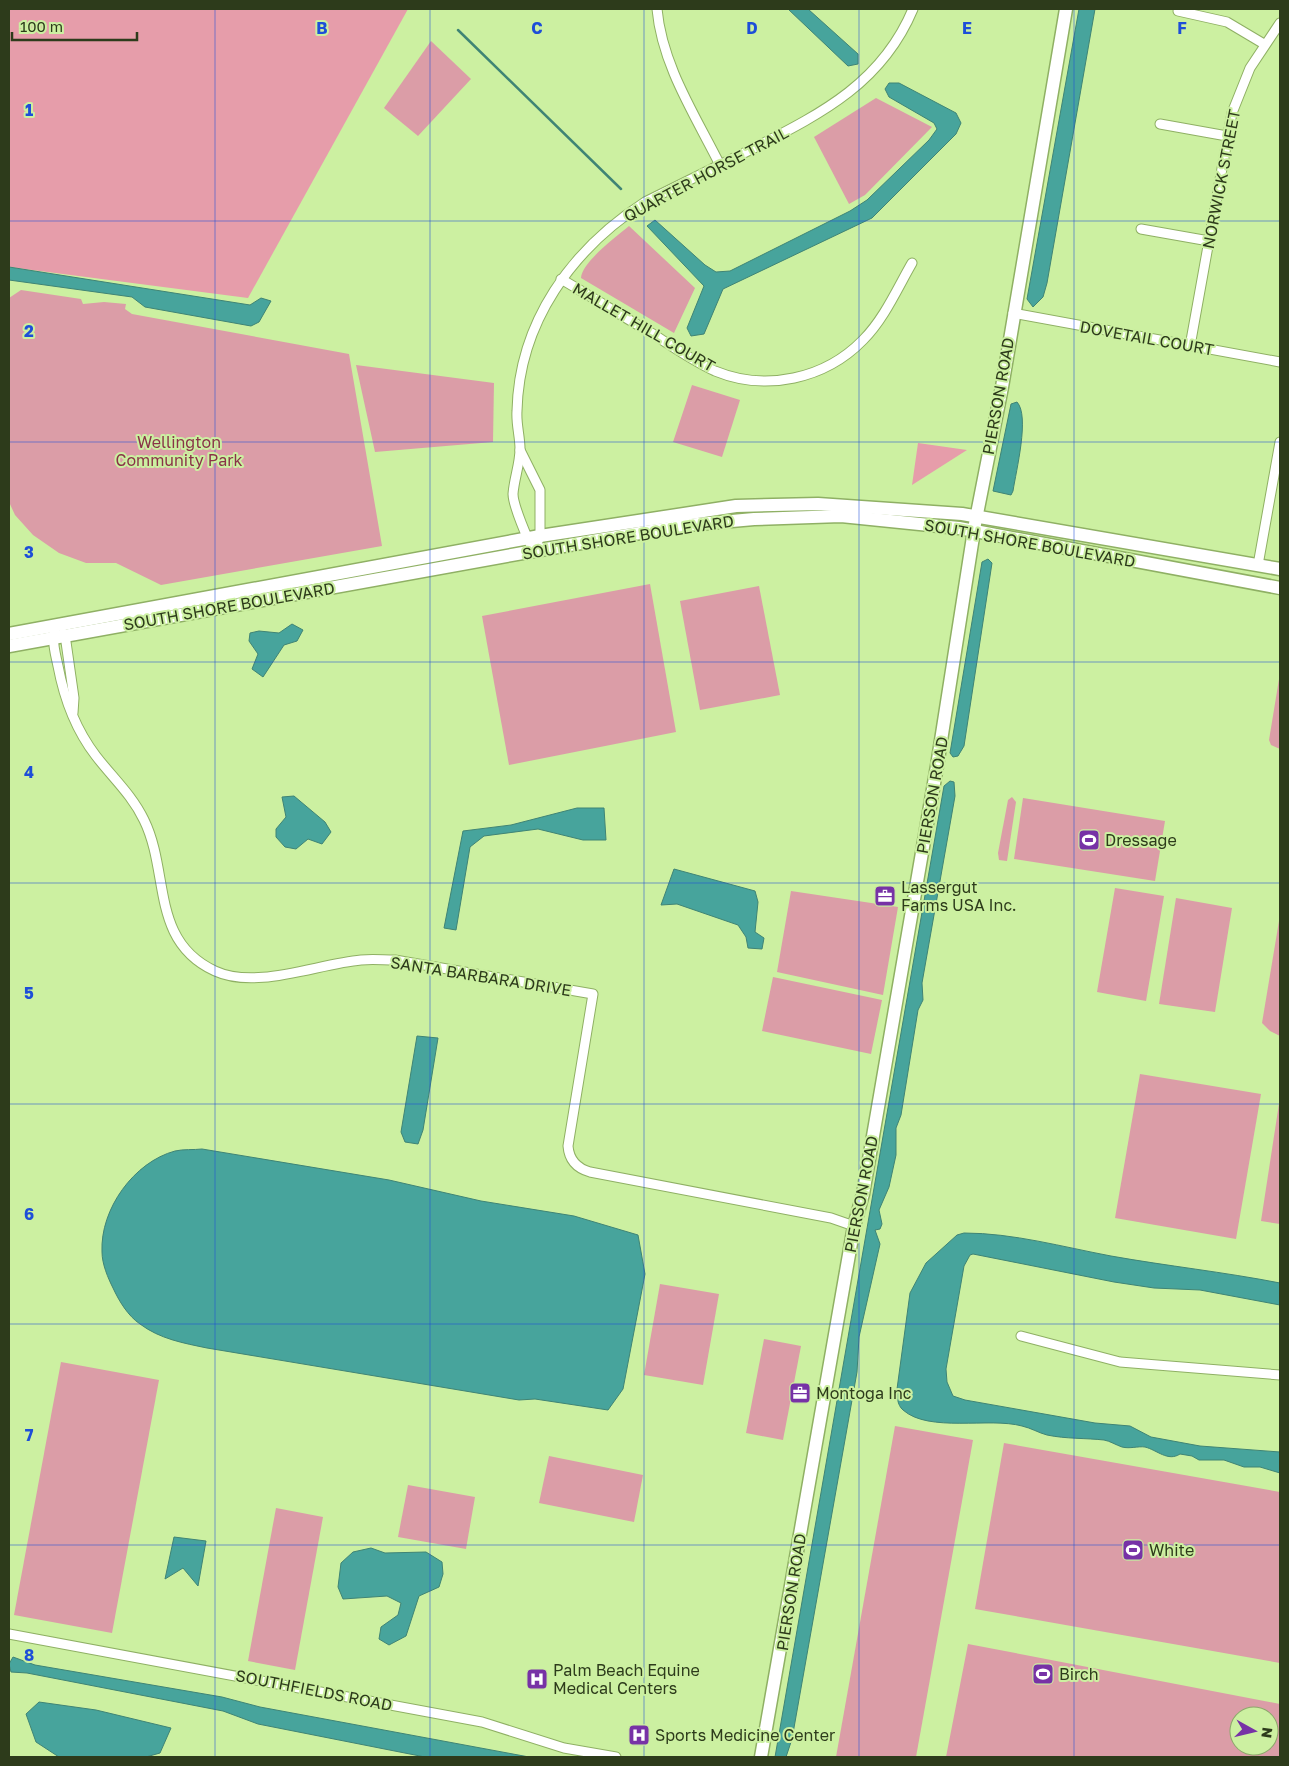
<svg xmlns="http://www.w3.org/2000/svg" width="1289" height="1766" font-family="'Golos Text',sans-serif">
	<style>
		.green { fill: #db9da7; fill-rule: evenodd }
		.forest { fill: #e69daa }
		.water { fill: #47a49c; stroke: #3f8475 }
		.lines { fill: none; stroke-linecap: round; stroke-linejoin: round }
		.stream { stroke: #3f8475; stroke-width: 2.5 }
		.street-casing { stroke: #8fb064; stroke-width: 11 }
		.secondary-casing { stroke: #8fb064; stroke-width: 15 }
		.street { stroke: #fff; stroke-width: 9 }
		.secondary { stroke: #fff; stroke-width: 12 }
		.grid { fill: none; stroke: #1d4ed8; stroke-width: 1; stroke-opacity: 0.55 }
		.labels { text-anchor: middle; stroke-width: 4; stroke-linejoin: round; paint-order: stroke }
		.street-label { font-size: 16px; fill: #2d3b1b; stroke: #ccf0a1 }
		.park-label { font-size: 16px; fill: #893348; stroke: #ccf0a1 }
		.poi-label { font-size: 16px; fill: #2d3b1b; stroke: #ccf0a1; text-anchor: start }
		.grid-label { font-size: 16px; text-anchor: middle; font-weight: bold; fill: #1d4ed8; stroke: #ccf0a1; stroke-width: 4; stroke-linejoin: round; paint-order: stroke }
	</style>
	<rect width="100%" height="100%" fill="#ccf0a1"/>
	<g class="green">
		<path d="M431 41 471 79 418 136 384 108Z"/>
		<path d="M876 98 932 127 865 195 849 204 814 137Z"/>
		<path d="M629 226 695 288 674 333 581 278C582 262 616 237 629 226Z"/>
		<path d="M21 290 81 299 83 304 104 302 126 304 125 309 132 314 349 354 382 546 161 585 116 563H86L59 553 33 535 15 515 9 502V298Z"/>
		<path d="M356 365 494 383 493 442 375 452Z"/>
		<path d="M692 385 740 400 722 457 673 442Z"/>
		<path d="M650 584 676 732 509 765 482 616Z"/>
		<path d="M759 586 780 695 700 710 680 601Z"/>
		<path d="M1280 673V749L1271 745 1269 740Z"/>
		<path d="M1012 797 1016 802 1007 861 999 860 998 853 1008 800Z"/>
		<path d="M1023 798 1165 821 1155 881 1014 859Z"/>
		<path d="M1115 888 1164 896 1146 1001 1097 992Z"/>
		<path d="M791 891 898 907 883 995 777 972Z"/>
		<path d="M1176 898 1232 908 1215 1012 1159 1004Z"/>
		<path d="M1280 915V1036L1270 1031 1262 1023Z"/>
		<path d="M773 977 882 1000 871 1054 762 1031Z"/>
		<path d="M1140 1074 1261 1094 1236 1239 1115 1218Z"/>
		<path d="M1280 1097V1224L1261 1221Z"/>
		<path d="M660 1284 719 1294 703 1385 644 1375Z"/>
		<path d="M764 1339 801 1346 783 1440 746 1433Z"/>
		<path d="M61 1362 159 1380 112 1633 14 1615Z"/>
		<path d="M895 1426 973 1440 916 1757H836Z"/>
		<path d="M1004 1443 1280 1492V1663L975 1609Z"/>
		<path d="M549 1456 643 1475 634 1522 539 1503Z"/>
		<path d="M408 1485 475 1497 466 1549 398 1537Z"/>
		<path d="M276 1508 323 1517 295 1670 248 1661Z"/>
		<path d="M968 1644 1280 1704V1757H946ZM1239 1716H1269V1746H1239Z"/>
	</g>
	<g class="forest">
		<path d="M9 9H408L248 298 9 267Z"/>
		<path d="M918 443 967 450 912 485Z"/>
	</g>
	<g class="water">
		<path d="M788 9H808L858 54V64L848 66Z"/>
		<path d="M1079 9H1095L1047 283 1043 297 1033 307 1027 299Z"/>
		<path d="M889 83H899L956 113 961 123 956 134 872 218 723 289 704 334 691 336 687 328 704 286 647 226 655 220 705 265 716 272 730 271 850 211 867 200 929 140 937 129 934 123 889 97 885 89Z"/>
		<path d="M9 267 250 305 261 298 271 301 259 322 251 326 145 307 132 297 9 280Z"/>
		<path d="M1017 402C1030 416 1016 471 1013 491L1011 495 993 491 1011 404Z"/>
		<path d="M988 559 992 563 964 746 958 756 953 757 950 753 982 562Z"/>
		<path d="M292 624 303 630 297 641 284 645 263 677 252 669 258 654 249 641 250 633 259 631 279 633Z"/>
		<path d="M950 781 954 782 955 796 922 983 923 1000 918 1010 901 1115 896 1128V1155L889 1187 879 1210 882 1224 880 1229 875 1230 880 1244 859 1337 857 1372 792 1739 786 1757H775L944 786Z"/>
		<path d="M294 796 325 822 331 832 322 844 308 839 296 849 285 847 276 837V829L286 817 282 797Z"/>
		<path d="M577 808H604L606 840H583L538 829 484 836 470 847 456 930 444 928 463 831 511 825Z"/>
		<path d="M674 869 755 891 758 902 755 932 764 938 762 949 748 948 746 937 738 925 677 904 661 905Z"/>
		<path d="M417 1036 438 1038 423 1130 418 1144 405 1142 401 1132Z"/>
		<path d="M202 1149 389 1180 481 1201 574 1216 638 1235 645 1274 623 1389 608 1410 535 1399 519 1400 207 1348C183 1343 160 1339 140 1324 128 1316 119 1301 113 1288 108 1278 102 1264 102 1252 100 1209 134 1162 175 1151 183 1149 194 1150 202 1149Z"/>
		<path d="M964 1233C1013 1233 1063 1247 1111 1256 1167 1266 1224 1272 1280 1283V1305L1200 1290 1154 1288 1114 1282 973 1254 970 1255 964 1266 946 1369 947 1382 953 1396 965 1400 1095 1423 1130 1426 1151 1437 1200 1446 1280 1452V1473L1260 1467H1244L1224 1460H1199L1192 1456 1180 1454C1168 1462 1157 1450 1145 1447 1138 1446 1130 1449 1122 1447 1116 1445 1110 1441 1104 1440 1086 1438 1066 1439 1047 1435 1039 1433 1031 1428 1022 1426 989 1417 929 1433 903 1410 897 1405 897 1396 897 1389L910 1293 926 1263 957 1235Z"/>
		<path d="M174 1537 206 1541 198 1586 183 1568 165 1579Z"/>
		<path d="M371 1548 385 1553 426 1552 442 1562 443 1574 439 1587 419 1596 406 1636 389 1645 379 1639 381 1627 398 1615 401 1603 387 1596 343 1599 338 1587 341 1563 353 1552Z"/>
		<path d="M13 1657 35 1665 222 1697 260 1707 529 1757H425L258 1724 223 1711 27 1673 11 1672 9 1664Z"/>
		<path d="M39 1702 96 1710 171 1728 160 1753 146 1757H59L36 1742 26 1714Z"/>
	</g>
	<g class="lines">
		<path class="stream" d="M458 30 621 189"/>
		<g class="street-casing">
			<g id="street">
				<path d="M657 9C662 65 695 115 720 165"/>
				<path d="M1178 11 1227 22 1264 44"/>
				<path d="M1160 124 1227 136"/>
				<path d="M1141 229 1209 241"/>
				<path d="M561 279C592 297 622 316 653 334 673 347 693 361 715 371 766 392 825 379 863 340 884 319 897 289 912 263"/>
				<path d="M1013 313 1280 362"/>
				<path d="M1190 346 1232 113 1250 68 1280 23"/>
				<path d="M520 450 540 490V536L534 551"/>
				<path d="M534 551C528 541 513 505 513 494 514 479 520 464 520 449 520 436 516 424 517 411 519 322 572 249 645 202 681 184 717 166 754 148 822 113 882 83 913 9"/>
				<path d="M1258 565 1280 442"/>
				<path d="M54 633C52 644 56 656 58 666 64 698 76 730 96 756 113 778 132 795 144 820 170 873 150 941 215 971 256 990 317 964 361 960 372 959 383 960 395 960L593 994 568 1146C569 1159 576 1168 590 1172L831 1218 854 1226"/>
				<path d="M63 633 65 635 74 698 73 713"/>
				<path d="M1021 1336 1120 1362 1280 1375"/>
				<path d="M9 1634 482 1722 564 1748 616 1757"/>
			</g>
		</g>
		<g class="secondary-casing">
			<g id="secondary">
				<path d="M9 634 540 536 736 506 818 504 962 514 1280 569"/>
				<path d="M9 646 534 551 687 525 754 519 841 516 959 528 1280 588"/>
				<path d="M761 1757 854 1226 863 1194 937 766 975 524 1002 387 1066 9"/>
			</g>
		</g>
		<use href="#street" class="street"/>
		<use href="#secondary" class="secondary"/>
	</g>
	<path class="grid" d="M215 9V1757M430 9V1757M644 9V1757M859 9V1757M1074 9V1757M9 221H1280M9 442H1280M9 662H1280M9 883H1280M9 1104H1280M9 1324H1280M9 1545H1280"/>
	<defs>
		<g id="stadium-square" transform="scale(1.125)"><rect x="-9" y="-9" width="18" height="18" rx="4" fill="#7732a6" stroke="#ccf0a1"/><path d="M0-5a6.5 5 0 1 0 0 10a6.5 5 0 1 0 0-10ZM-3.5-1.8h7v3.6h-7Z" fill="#fff"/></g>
		<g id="office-square" transform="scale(1.125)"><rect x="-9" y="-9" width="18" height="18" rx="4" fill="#7732a6" stroke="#ccf0a1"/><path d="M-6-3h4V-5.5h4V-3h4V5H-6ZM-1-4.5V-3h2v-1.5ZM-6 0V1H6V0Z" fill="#fff"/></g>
		<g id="hospital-square" transform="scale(1.125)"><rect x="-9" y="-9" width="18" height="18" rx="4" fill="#7732a6" stroke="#ccf0a1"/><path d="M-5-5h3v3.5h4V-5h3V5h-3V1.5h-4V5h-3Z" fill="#fff"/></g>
	</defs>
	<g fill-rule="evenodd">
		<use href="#stadium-square" x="1089" y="840"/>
		<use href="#office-square" x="885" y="896"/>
		<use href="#office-square" x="800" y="1393"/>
		<use href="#stadium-square" x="1133" y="1550"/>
		<use href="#stadium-square" x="1043" y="1674"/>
		<use href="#hospital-square" x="537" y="1679"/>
		<use href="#hospital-square" x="639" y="1735"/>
	</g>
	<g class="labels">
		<g class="street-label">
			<text transform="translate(706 174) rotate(-28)" y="6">QUARTER HORSE TRAIL</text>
			<text transform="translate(1221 179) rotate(-79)" y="6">NORWICK STREET</text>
			<text transform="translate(644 327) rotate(30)" y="6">MALLET HILL COURT</text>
			<text transform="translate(1147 338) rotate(10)" y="6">DOVETAIL COURT</text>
			<text transform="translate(998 396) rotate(-80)" y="6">PIERSON ROAD</text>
			<text transform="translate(628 537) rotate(-9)" y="6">SOUTH SHORE BOULEVARD</text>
			<text transform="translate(1030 543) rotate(10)" y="6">SOUTH SHORE BOULEVARD</text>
			<text transform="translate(229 606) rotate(-10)" y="6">SOUTH SHORE BOULEVARD</text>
			<text transform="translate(932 795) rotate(-80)" y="6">PIERSON ROAD</text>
			<text transform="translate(481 976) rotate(9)" y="6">SANTA BARBARA DRIVE</text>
			<text transform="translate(861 1194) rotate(-79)" y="6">PIERSON ROAD</text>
			<text transform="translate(791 1592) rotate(-81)" y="6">PIERSON ROAD</text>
			<text transform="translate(314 1690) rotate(11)" y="6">SOUTHFIELDS ROAD</text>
		</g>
		<g class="park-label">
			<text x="179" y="448">Wellington<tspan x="179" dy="18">Community Park</tspan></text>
		</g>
		<g class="poi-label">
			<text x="1105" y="846">Dressage</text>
			<text x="901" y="893">Lassergut<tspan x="901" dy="18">Farms USA Inc.</tspan></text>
			<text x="816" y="1399">Montoga Inc</text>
			<text x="1149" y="1556">White</text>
			<text x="553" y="1676">Palm Beach Equine<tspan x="553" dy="18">Medical Centers</tspan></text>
			<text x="1059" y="1680">Birch</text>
			<text x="655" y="1741">Sports Medicine Center</text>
		</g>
	</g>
	<g class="grid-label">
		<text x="322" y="34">B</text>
		<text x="537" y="34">C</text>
		<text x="752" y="34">D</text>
		<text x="967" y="34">E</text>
		<text x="1182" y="34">F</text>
		<text x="29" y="116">1</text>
		<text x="29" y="337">2</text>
		<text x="29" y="558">3</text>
		<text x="29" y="778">4</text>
		<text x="29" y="999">5</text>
		<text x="29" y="1220">6</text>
		<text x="29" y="1441">7</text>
		<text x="29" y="1661">8</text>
	</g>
	<rect width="1289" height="1766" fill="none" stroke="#2d3b1b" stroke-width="20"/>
	<g transform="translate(1254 1731) rotate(98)"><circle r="24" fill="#ccf0a1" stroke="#8ca86b"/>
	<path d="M0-4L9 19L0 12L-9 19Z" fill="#7732a6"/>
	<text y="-8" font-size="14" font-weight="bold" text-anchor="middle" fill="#2d3b1b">N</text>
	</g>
	<path d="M12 32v8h125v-8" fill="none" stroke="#2d3b1b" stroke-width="2.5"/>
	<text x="20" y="32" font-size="15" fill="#2d3b1b" stroke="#ccf0a1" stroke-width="4" paint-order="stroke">100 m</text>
</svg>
